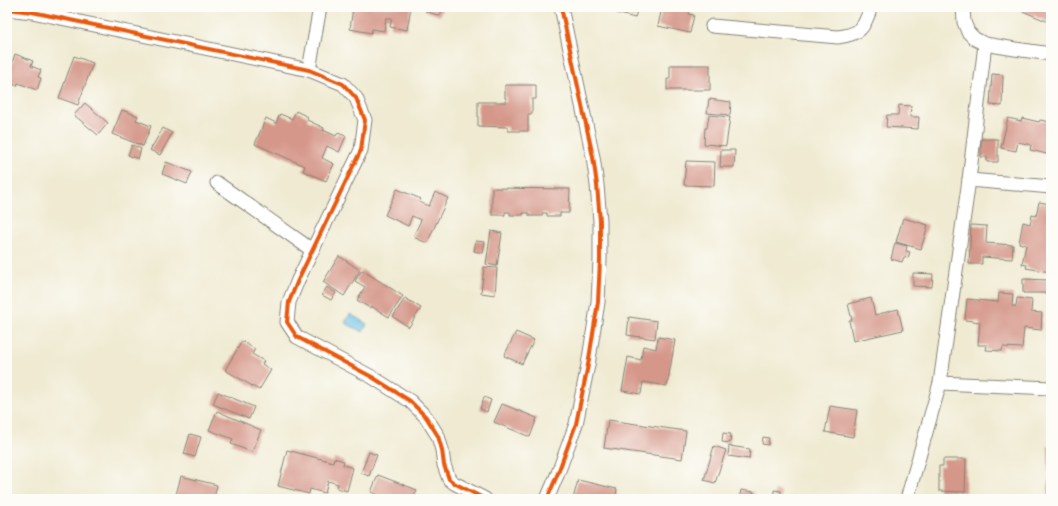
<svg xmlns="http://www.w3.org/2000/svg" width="1058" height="506" font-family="'Shantell Sans',sans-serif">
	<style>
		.water { fill: #69c0e6; stroke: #426e81 }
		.building { fill: #d5978a }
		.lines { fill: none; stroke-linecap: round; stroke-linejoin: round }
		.street-casing { stroke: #868376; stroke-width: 15 }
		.street { stroke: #fff; stroke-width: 13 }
		.cycleway-casing { stroke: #fdfcf7; stroke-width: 6 }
		.cycleway { stroke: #e8590c; stroke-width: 4 }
	</style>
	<rect width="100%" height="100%" fill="#fdfcf7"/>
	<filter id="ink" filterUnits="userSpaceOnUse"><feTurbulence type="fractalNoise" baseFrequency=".025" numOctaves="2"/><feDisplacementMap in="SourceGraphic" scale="8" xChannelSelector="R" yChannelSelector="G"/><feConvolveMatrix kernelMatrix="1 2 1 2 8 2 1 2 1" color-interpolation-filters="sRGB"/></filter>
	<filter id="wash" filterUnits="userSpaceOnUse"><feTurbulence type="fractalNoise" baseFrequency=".012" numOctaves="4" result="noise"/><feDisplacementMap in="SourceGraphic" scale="16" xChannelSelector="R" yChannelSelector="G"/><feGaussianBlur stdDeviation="0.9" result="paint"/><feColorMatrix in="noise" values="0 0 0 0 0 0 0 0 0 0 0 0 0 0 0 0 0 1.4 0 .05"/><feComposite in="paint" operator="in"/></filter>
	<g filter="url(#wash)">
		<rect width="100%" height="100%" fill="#efead1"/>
		<path class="water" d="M350 314 367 324 363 332 345 323Z"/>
		<g id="blocks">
			<g class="building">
				<path d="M353 7H411L407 30 390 27 392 18H386L384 31 372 29 371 33 350 29Z"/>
				<path d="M427 7H443L440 16 425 11Z"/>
				<path d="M617 7H638L635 18 616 13Z"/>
				<path d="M662 7H690L689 14 694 15 690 33 658 26Z"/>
				<path d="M1013 7H1051V23Z"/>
				<path d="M15 54 33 61 31 66 41 70 38 77 41 78 37 90 18 83 17 86 7 82V65L11 66Z"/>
				<path d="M74 56 93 63 78 105 59 98Z"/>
				<path d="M670 65H710V90H667V79H670Z"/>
				<path d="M992 74 1003 75 1002 106 990 105Z"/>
				<path d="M505 85H536V99H532V114H528V131H508V127L478 126V102H506V98H505Z"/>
				<path d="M709 99 731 102 730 115 707 113Z"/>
				<path d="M85 103 108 123 98 135 74 115Z"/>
				<path d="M899 105 911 106 910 117H919L918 129 886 127 887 115H898Z"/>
				<path d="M122 110 138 116 136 120 151 126 143 146 112 134Z"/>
				<path d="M296 111 308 117 307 120 324 128 323 130 336 136 338 133 346 136 339 152 327 146 322 158 334 164 326 181 303 171 305 166 255 144 266 118 276 123 280 114 292 119Z"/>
				<path d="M709 115 730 117 726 146 704 144 705 128H707Z"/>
				<path d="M1008 118 1021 121 1022 118 1039 122 1040 120 1051 122V155L1030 150 1031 145 1018 142 1016 151 1001 148Z"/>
				<path d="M163 128 172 133 160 155 150 150Z"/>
				<path d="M981 139H998V162H987V157H981Z"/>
				<path d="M132 145 141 149 138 159 128 155Z"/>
				<path d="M721 150H735L734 167H720Z"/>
				<path d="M686 161 715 162 714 186 684 185Z"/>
				<path d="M166 162 192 172 187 184 162 174Z"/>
				<path d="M492 188 570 189 569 213H560V216H547V213H542V216H529V213H523V215H510V212H505V215H492Z"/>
				<path d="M397 189 421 199 419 202 429 206 435 192 448 198 427 243 413 237 421 220 412 216 408 226 385 215Z"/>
				<path d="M1039 202 1051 204 1050 272 1026 268 1027 265 1022 264 1026 245 1019 243 1023 222 1030 224 1032 215 1036 216Z"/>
				<path d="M903 218 928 225 921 249 896 242Z"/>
				<path d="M971 225 987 226 986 243 1013 245 1012 259 982 257V264H969Z"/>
				<path d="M491 231 502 233 497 266 486 264Z"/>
				<path d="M476 241 485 242 483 253 474 251Z"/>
				<path d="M895 243 907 246 906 251 910 252 908 258 904 257 902 262 891 259Z"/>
				<path d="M339 256 360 270 344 296 323 282Z"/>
				<path d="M484 267 497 268 495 295 481 293Z"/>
				<path d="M362 270 403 296 389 317 371 306 370 308 357 300 365 287 355 281Z"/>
				<path d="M913 273 933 274 932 287 913 286Z"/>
				<path d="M1023 279 1049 280 1048 293H1023Z"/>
				<path d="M327 287 336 293 331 300 322 295Z"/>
				<path d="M999 293 1013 294 1012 306H1016L1017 298 1032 300 1031 312 1042 313 1041 330 1024 328 1022 348 1003 347 1002 351 986 350 987 345H978L980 322 965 320 967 299 998 302Z"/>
				<path d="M405 298 421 308 409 327 393 317Z"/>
				<path d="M871 298 875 315 898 309 903 330 853 341 849 320H852L848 304Z"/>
				<path d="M629 317 657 321 655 339 627 335Z"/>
				<path d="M516 332 534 340 522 364 504 356Z"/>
				<path d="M658 337 675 340 667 386 643 382 641 394 622 391 628 357 641 360 643 346 656 349Z"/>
				<path d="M242 341 255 349 252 354 264 361 262 364 271 370 259 390 225 370Z"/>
				<path d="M218 392 254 407 249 419 213 404Z"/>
				<path d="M484 397 491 400 487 412 480 409Z"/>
				<path d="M502 404 537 418 530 437 494 422Z"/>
				<path d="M830 406 857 410 853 437 825 432Z"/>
				<path d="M217 411 261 430 252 452 231 444 233 439 209 430Z"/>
				<path d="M608 420 686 431 682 459 604 448Z"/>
				<path d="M723 433 731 434 730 443 722 442Z"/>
				<path d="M190 434 201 437 195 457 184 454Z"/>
				<path d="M763 437 769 438 768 445 762 444Z"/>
				<path d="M714 446 726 450 715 483 704 480Z"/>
				<path d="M729 446 750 449 749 459 728 456Z"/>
				<rect x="1048" y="446" width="3" height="25"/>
				<path d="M287 450 333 462 334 458 344 461 343 465 353 468 347 491 337 488 338 484 328 481 325 493 310 489 309 494 278 486Z"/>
				<path d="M369 452 377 455 369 476 361 473Z"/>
				<path d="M943 459H966L965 492 939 491V466H943Z"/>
				<path d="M378 475 417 490 413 499H389L371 492Z"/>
				<path d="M181 476 217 485 214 498 209 496 208 499H175Z"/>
				<rect x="1048" y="478" width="3" height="21"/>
				<path d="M578 480 617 489 616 496 621 497 620 499H573Z"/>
				<path d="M741 490 754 492 753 499H739Z"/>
				<path d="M774 490 781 491V498H774Z"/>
			</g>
		</g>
	</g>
	<g filter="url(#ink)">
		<use href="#blocks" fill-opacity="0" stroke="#868376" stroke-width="1"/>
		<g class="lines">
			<g class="street-casing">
				<g id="street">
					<path d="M963 7 964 22 968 32 975 39 985 44 1015 49 1051 54"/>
					<path d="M7 9 32 12 309 70 343 84 356 98 365 120 361 150 298 280 289 302 287 322 297 337 372 377 410 401 426 417 438 436 442 450 444 465 449 479 454 483 485 499"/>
					<path d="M712 26 838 37C861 34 864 28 871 7"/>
					<path d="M309 70 320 7"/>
					<path d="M969 180 1051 187"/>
					<path d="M217 183 312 250"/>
					<path d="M940 383 1051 388"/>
					<path d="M547 499 558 473 576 424 588 365 598 302 600 260V221L597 185 593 157 561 7"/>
					<path d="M907 499 940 383 969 180 985 44"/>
				</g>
			</g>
			<use href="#street" class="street"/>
			<g class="cycleway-casing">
				<g id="cycleway">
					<path d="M7 9 32 12 309 70 343 84 356 98 365 120 361 150 298 280 289 302 287 322 297 337 372 377 410 401 426 417 438 436 442 450 444 465 449 479 454 483 485 499"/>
					<path d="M547 499 558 473 576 424 588 365 598 302 600 260V221L597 185 593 157 561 7"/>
				</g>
			</g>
			<use href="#cycleway" class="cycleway"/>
		</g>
	</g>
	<rect width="1058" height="506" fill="none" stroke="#fdfcf7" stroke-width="24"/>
</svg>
